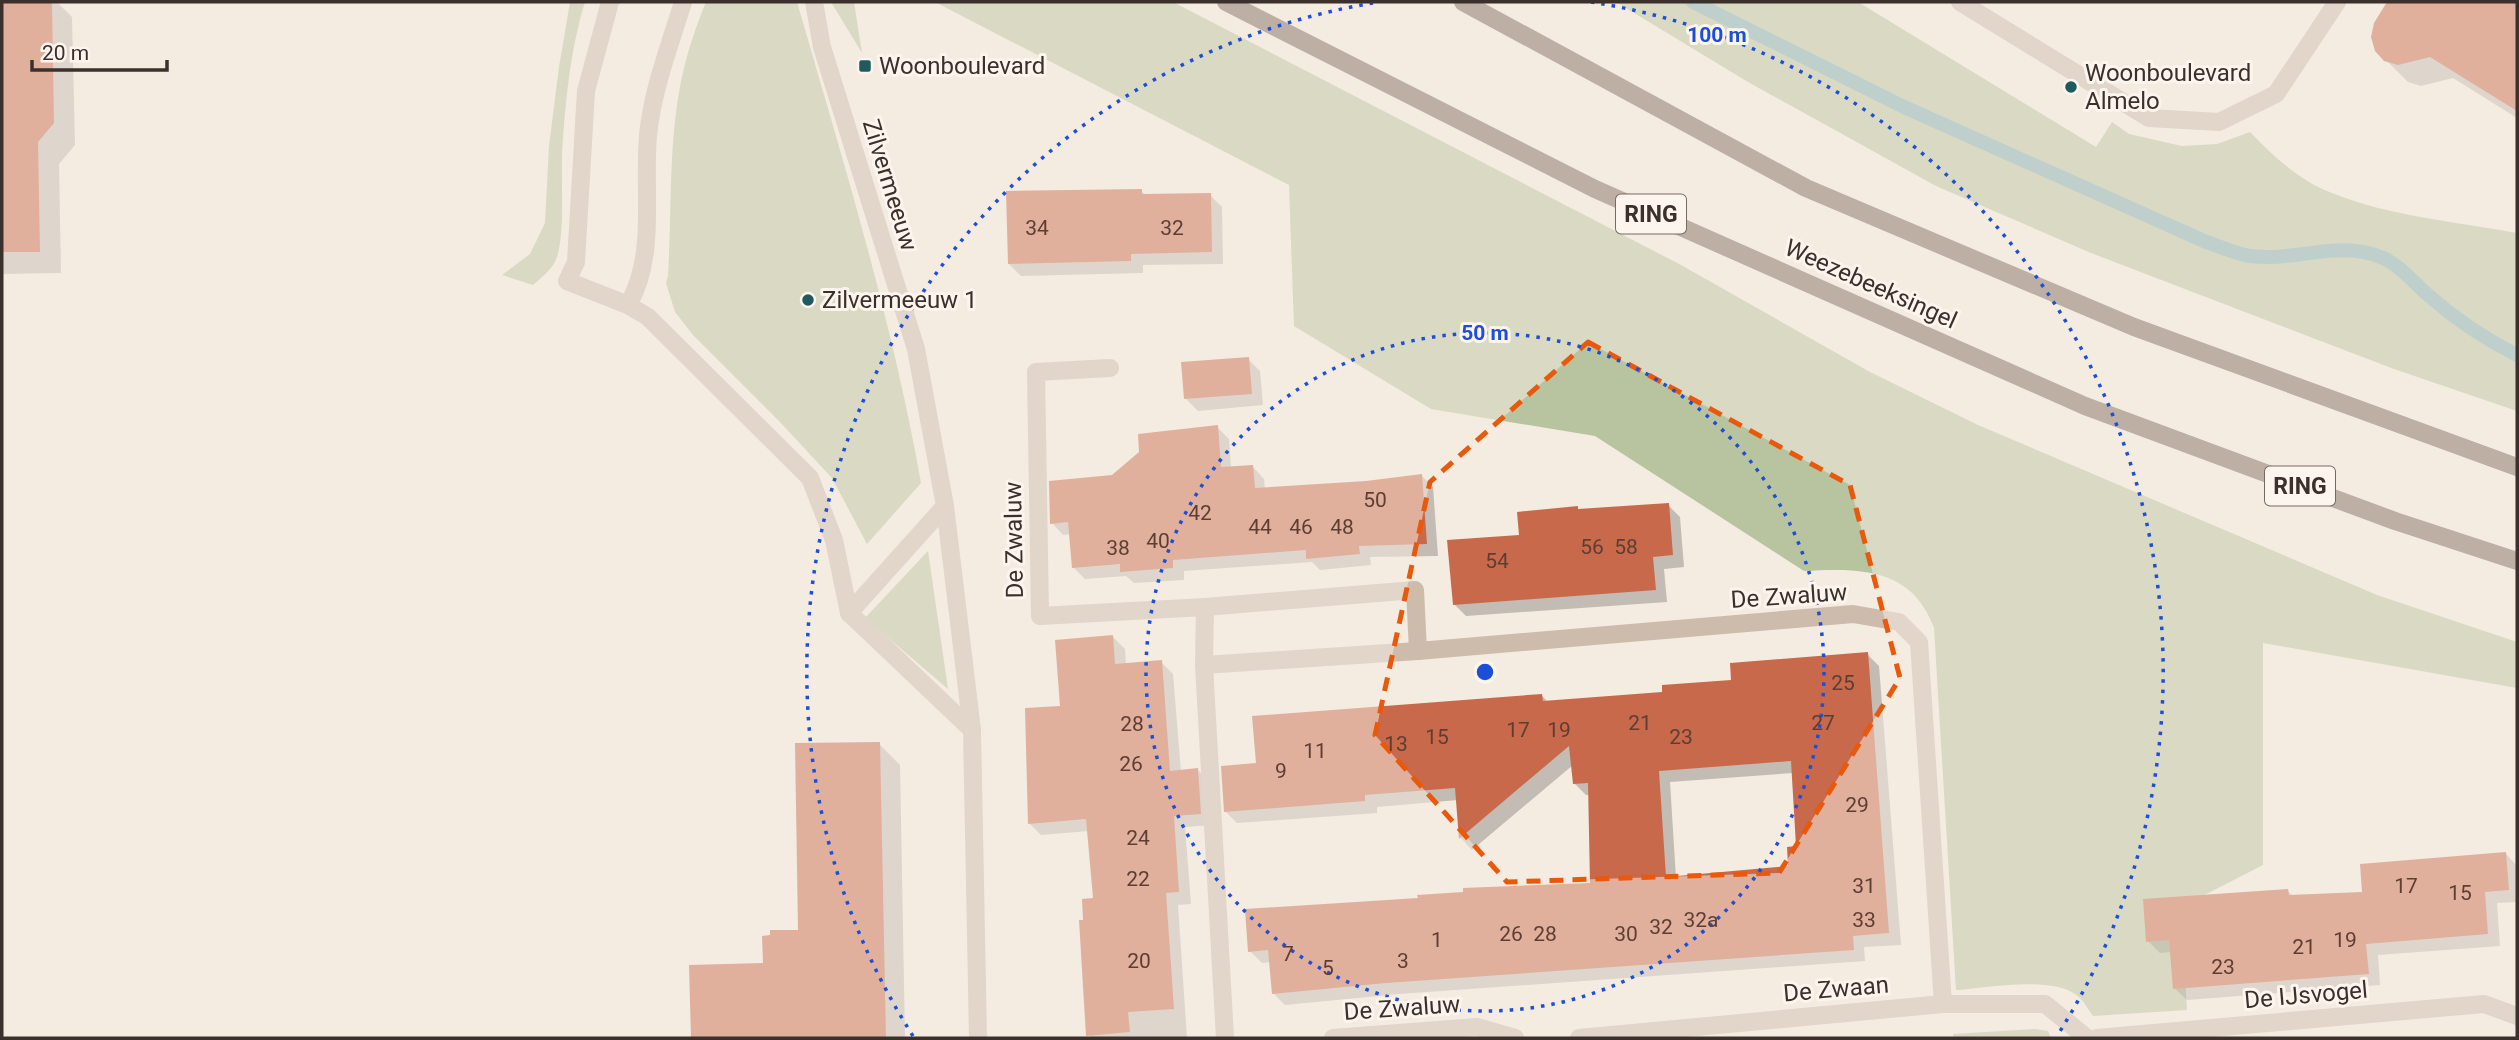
<svg xmlns="http://www.w3.org/2000/svg" width="2519" height="1040" font-family="Roboto,sans-serif">
	<style>
		.green { fill: #b8c4a0 }
		.shadow { fill: #0003; fill-rule: evenodd }
		.lines { fill: none; stroke-linecap: round; stroke-linejoin: round }
		.stream { stroke: #7fb0b2; stroke-width: 14 }
		.building { fill: #c8694b; fill-rule: evenodd }
		.minor { stroke: #cdbbac; stroke-width: 18 }
		.major { stroke: #7d675c; stroke-width: 18 }
		.marked { fill: none; stroke: #e8590c; stroke-width: 5; stroke-dasharray: 14 9; stroke-linejoin: round }
		.ring { fill: none; stroke: #1d4ed8; stroke-width: 3.5; stroke-dasharray: 3.5 7 }
		.poi-dot { fill: #1f5a5e; stroke: #fbf5ee; stroke-width: 2.5 }
		.labels { text-anchor: middle; stroke-width: 6; stroke-linejoin: round; paint-order: stroke }
		.number-label { font-size: 21px; fill: #5e3e33 }
		.shield { fill: #fbf5ee; stroke: #756b66; stroke-width: 2 }
		.shield-label { font-size: 23px; font-weight: bold; fill: #3b302b }
		.poi-label { font-size: 24px; fill: #3b302b; stroke: #fbf5ee; text-anchor: start }
		.street-label { font-size: 24px; fill: #3b302b; stroke: #fbf5ee }
		.centre { fill: #1d4ed8; stroke: #fbf5ee; stroke-width: 3.5 }
		.ring-label { font-size: 21px; text-anchor: middle; font-weight: bold; fill: #1d4ed8; stroke: #fbf5ee; stroke-width: 6; stroke-linejoin: round; paint-order: stroke }
	</style>
	<rect width="100%" height="100%" fill="#f4ebe1"/>
	<g class="green">
		<path d="M570 2H585C570 50 565 105 562 155 561 183 565 231 557 257 553 269 542 277 533 285L502 275 530 254 545 223 549 146 559 67Z"/>
		<path d="M706 2H797C843 161 892 319 921 483L867 544 832 478 779 421 693 335 675 312 666 283 668 276C673 195 666 115 693 37 697 25 701 13 706 2Z"/>
		<path d="M831 2H854L862 53Z"/>
		<path d="M935 2H1173L1681 265 1870 372 1978 425 2377 595 2517 642V688L2263 643V865L2181 907 2187 1010 2093 1016C2089 1011 2085 1003 2080 998 2057 974 1986 988 1956 990L1934 628C1912 567 1859 568 1804 571L1595 436 1431 409 1294 326 1289 185Z"/>
		<path d="M1616 2H1858L2096 147 2112 122 2129 134 2182 146 2217 144 2250 132C2273 156 2300 181 2332 193 2388 216 2457 222 2517 233V411L2394 369 2091 253 1936 186 1748 82Z"/>
		<path d="M928 551 948 689 865 618Z"/>
		<path d="M2035 1029 2048 1031 2051 1038H1954L1953 1034Z"/>
	</g>
	<g class="shadow">
		<path d="M2 2H57L72 17 75 145 59 164 61 273 2 274Z"/>
		<path d="M2389 2H2517V118L2453 78 2421 86 2408 82 2376 50V24Z"/>
		<path d="M1141 191 1147 196 1210 195 1222 207 1223 264 1143 265V273L1021 276 1009 264Z"/>
		<path d="M1248 359 1260 371 1263 405 1198 411 1186 399Z"/>
		<path d="M1217 427 1229 439 1231 468 1253 467 1264 479 1265 489 1367 483 1422 476 1433 487 1438 556 1370 557 1371 565 1320 570 1312 562 1184 571V580L1134 583 1126 576 1085 579 1073 567 1071 534 1063 535 1052 523 1112 476Z"/>
		<path d="M1668 505 1680 517 1684 567 1664 569 1667 602 1466 616 1454 604 1521 536 1577 508 1580 511Z"/>
		<path d="M1113 637 1125 649 1126 665 1161 662 1173 674 1181 772 1198 770 1210 782 1212 825 1185 827 1191 904 1178 905 1187 1038H1090L1081 922H1085L1095 900 1089 831 1041 835 1029 823 1062 707Z"/>
		<path d="M1867 654 1879 666 1901 945 1864 947 1865 961 1399 994 1285 1005 1273 993 1271 962 1262 963 1250 951 1419 899 1591 884 1590 795H1586L1574 783 1573 765 1472 850 1461 838 1458 800 1377 807V813L1237 823 1225 811 1258 765 1542 696 1548 702 1664 694ZM1793 773 1798 848 1790 868 1676 878 1670 782Z"/>
		<path d="M879 744 900 765 905 1037 947 1038H693L691 966 765 964 800 931Z"/>
		<path d="M2506 854 2517 866V902L2497 903 2500 946 2378 955 2380 985 2187 1000 2174 988 2172 952 2160 953 2148 941 2288 891 2294 897 2364 893Z"/>
	</g>
	<g class="lines">
		<path class="stream" d="M1693 2 1904 107 2204 241C2219 246 2235 254 2250 256 2296 262 2339 239 2383 258 2401 266 2414 283 2428 295 2455 319 2485 339 2517 355"/>
	</g>
	<g class="building">
		<path d="M2 2H52L54 123 38 142 40 252H2Z"/>
		<path d="M2387 2H2517V111L2430 57 2398 65 2384 61 2375 51 2371 37 2374 23Z"/>
		<path d="M1142 189V194L1211 193 1212 252 1131 254V261L1008 264 1006 191Z"/>
		<path d="M1249 357 1252 394 1184 399 1181 362Z"/>
		<path d="M1218 425 1221 467 1253 465 1255 488 1366 481 1422 474 1427 544 1359 546 1360 554 1306 559V550L1173 560V568L1120 572V564L1072 568 1068 522 1050 524 1049 481 1112 475 1139 452 1138 434Z"/>
		<path d="M1669 503 1673 555 1653 557 1656 590 1453 605 1447 540 1519 535 1517 512 1578 506V509Z"/>
		<path d="M1113 635 1115 664 1162 660 1170 771 1198 768 1201 814 1174 816 1179 892 1166 893 1174 1009 1128 1012 1130 1032 1086 1036 1079 920H1083L1082 899 1093 898 1086 819 1028 824 1025 708 1060 706 1055 640Z"/>
		<path d="M1868 652 1889 933 1853 936 1854 950 1386 983 1272 994 1268 950 1248 952 1245 909 1418 898 1417 895 1463 892V888L1590 883 1588 783 1573 784 1569 746 1459 839 1455 788 1365 795V801L1224 812 1221 766 1256 763 1252 716 1542 694 1543 701 1662 692V685L1731 680 1730 663ZM1791 761 1796 846 1787 847 1788 866 1666 877 1659 771Z"/>
		<path d="M880 742 886 1038H691L689 965 763 963 762 936 770 935V930H798L795 743Z"/>
		<path d="M2506 852 2509 890 2485 892 2488 934 2366 944 2369 974 2173 989 2169 940 2146 942 2143 899 2288 889 2289 895 2362 892 2360 864Z"/>
	</g>
	<g class="lines">
		<g class="minor">
			<path d="M610 2 586 91 576 262 567 281 628 305 648 317 810 478 834 540 849 613 972 730"/>
			<path d="M814 2 822 47 916 349 945 506 972 730 978 1038"/>
			<path d="M1960 2 2149 118 2219 122 2276 94 2337 2"/>
			<path d="M628 305C657 256 643 191 648 136 652 91 670 45 683 2"/>
			<path d="M1110 368 1036 372 1040 616 1205 607 1204 665 1225 1038"/>
			<path d="M1205 607 1415 590 1418 651"/>
			<path d="M849 613 945 506"/>
			<path d="M1204 665 1418 651 1853 614 1899 622 1919 642 1943 1004"/>
			<path d="M1333 1038 1477 1027 1515 1038"/>
			<path d="M1579 1038 1943 1004H2045L2087 1038"/>
			<path d="M2097 1038 2484 1004 2517 1016"/>
		</g>
		<g class="major">
			<path d="M1226 2 1595 189 2085 406 2395 521 2517 561"/>
			<path d="M1463 2 1806 188 2134 327 2517 467"/>
		</g>
	</g>
	<path d="M0 0H2519V1040H0ZM1588 342 1850 485 1900 678 1779 873 1507 882 1375 735 1430 482Z" fill="#f4ebe1" fill-opacity=".55" fill-rule="evenodd"/>
	<path class="marked" d="M1588 342 1850 485 1900 678 1779 873 1507 882 1375 735 1430 482Z"/>
	<g class="ring">
		<circle cx="1485" cy="672" r="339"/>
		<path d="M913 1036A678 678 0 0 1 1379 2M1591 2A678 678 0 0 1 2057 1036"/>
	</g>
	<g class="poi-dot">
		<rect x="858" y="59" width="14" height="14" rx="3.5"/>
		<circle cx="2071" cy="87" r="7"/>
		<circle cx="808" cy="300" r="7"/>
	</g>
	<g class="labels">
		<g class="number-label">
			<text x="1037" y="235">34</text>
			<text x="1172" y="235">32</text>
			<text x="1375" y="507">50</text>
			<text x="1200" y="520">42</text>
			<text x="1260" y="534">44</text>
			<text x="1301" y="534">46</text>
			<text x="1342" y="534">48</text>
			<text x="1158" y="548">40</text>
			<text x="1592" y="554">56</text>
			<text x="1626" y="554">58</text>
			<text x="1118" y="555">38</text>
			<text x="1497" y="568">54</text>
			<text x="1843" y="690">25</text>
			<text x="1640" y="730">21</text>
			<text x="1823" y="730">27</text>
			<text x="1132" y="731">28</text>
			<text x="1518" y="737">17</text>
			<text x="1559" y="737">19</text>
			<text x="1437" y="744">15</text>
			<text x="1681" y="744">23</text>
			<text x="1396" y="751">13</text>
			<text x="1315" y="758">11</text>
			<text x="1131" y="771">26</text>
			<text x="1281" y="778">9</text>
			<text x="1857" y="812">29</text>
			<text x="1138" y="845">24</text>
			<text x="1138" y="886">22</text>
			<text x="1864" y="893">31</text>
			<text x="2406" y="893">17</text>
			<text x="2460" y="900">15</text>
			<text x="1701" y="927">32a</text>
			<text x="1864" y="927">33</text>
			<text x="1661" y="934">32</text>
			<text x="1511" y="941">26</text>
			<text x="1545" y="941">28</text>
			<text x="1626" y="941">30</text>
			<text x="1437" y="947">1</text>
			<text x="2345" y="947">19</text>
			<text x="2304" y="954">21</text>
			<text x="1288" y="961">7</text>
			<text x="1139" y="968">20</text>
			<text x="1403" y="968">3</text>
			<text x="2223" y="974">23</text>
			<text x="1328" y="975">5</text>
		</g>
		<g class="shield">
			<rect x="1616" y="194.5" width="70" height="39" rx="5"/>
			<rect x="2265" y="466.5" width="70" height="39" rx="5"/>
		</g>
		<g class="shield-label">
			<text x="1651" y="222">RING</text>
			<text x="2300" y="494">RING</text>
		</g>
		<g class="poi-label">
			<text x="879" y="74">Woonboulevard</text>
			<text x="2085" y="81">Woonboulevard<tspan x="2085" dy="28">Almelo</tspan></text>
			<text x="822" y="308">Zilvermeeuw 1</text>
		</g>
		<g class="street-label">
			<text transform="translate(890 185) rotate(73)" y="8">Zilvermeeuw</text>
			<text transform="translate(1871 284) rotate(24)" y="8">Weezebeeksingel</text>
			<text transform="translate(1014 540) rotate(-91)" y="8">De Zwaluw</text>
			<text transform="translate(1789 596) rotate(-4)" y="8">De Zwaluw</text>
			<text transform="translate(1836 989) rotate(-5)" y="8">De Zwaan</text>
			<text transform="translate(2306 995) rotate(-5)" y="8">De IJsvogel</text>
			<text transform="translate(1402 1008) rotate(-4)" y="8">De Zwaluw</text>
		</g>
	</g>
	<circle cx="1485" cy="672" r="10" class="centre"/>
	<g class="ring-label">
		<text x="1717" y="42">100 m</text>
		<text x="1485" y="340">50 m</text>
	</g>
	<rect width="2519" height="1040" fill="none" stroke="#3b302b" stroke-width="7"/>
	<path d="M32 60v10h135v-10" fill="none" stroke="#3b302b" stroke-width="3.5"/>
	<text x="42" y="60" font-size="21" fill="#3b302b" stroke="#fbf5ee" stroke-width="5" paint-order="stroke">20 m</text>
</svg>
